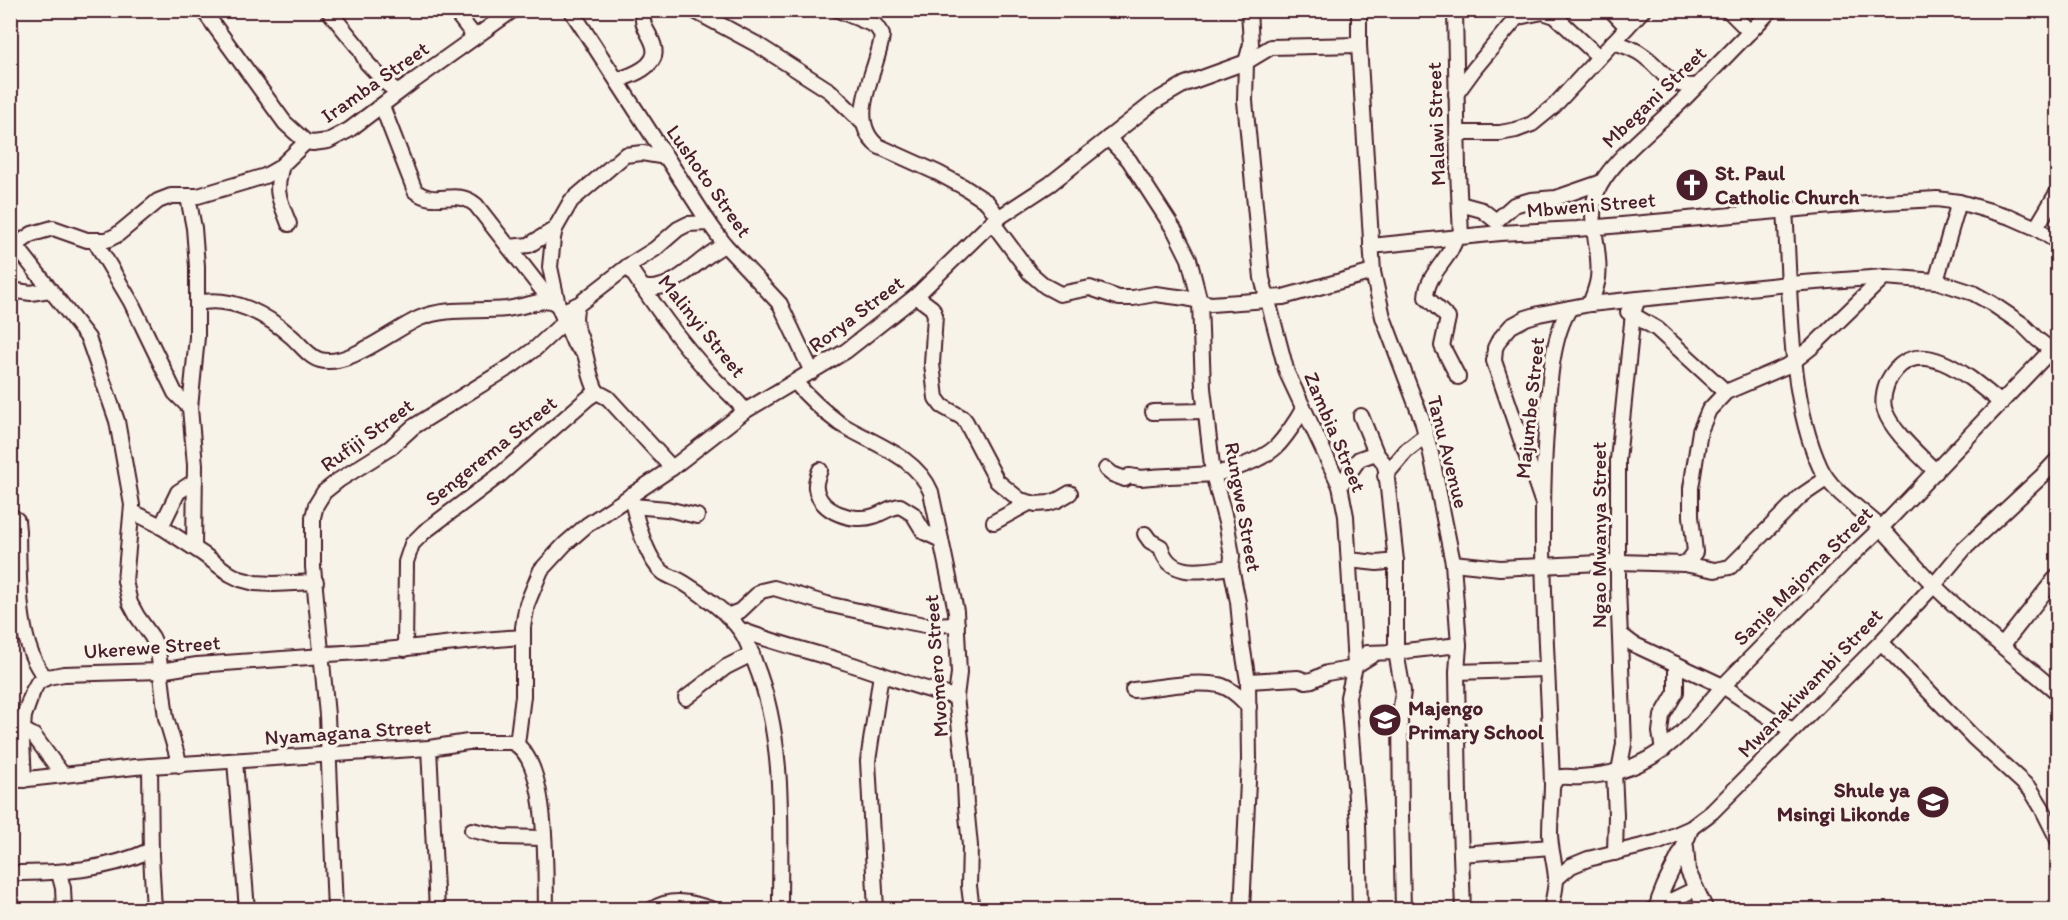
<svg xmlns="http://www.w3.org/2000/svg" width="2068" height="920" font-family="Itim,sans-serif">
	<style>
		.built { fill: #f3e7d2 }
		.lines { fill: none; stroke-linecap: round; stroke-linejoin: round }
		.minor-casing { stroke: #4a1f2b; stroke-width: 18 }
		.minor { stroke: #f7f3e8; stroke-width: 14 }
		.labels { text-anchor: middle; stroke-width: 6; stroke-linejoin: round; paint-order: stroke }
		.street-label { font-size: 21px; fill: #4a1f2b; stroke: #f7f3e8 }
		.poi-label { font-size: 21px; font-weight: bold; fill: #4a1f2b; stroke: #f7f3e8; text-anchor: start }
	</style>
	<rect width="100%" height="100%" fill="#f7f3e8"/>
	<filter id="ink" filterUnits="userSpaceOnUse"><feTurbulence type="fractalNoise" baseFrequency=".0167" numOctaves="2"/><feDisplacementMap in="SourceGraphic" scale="12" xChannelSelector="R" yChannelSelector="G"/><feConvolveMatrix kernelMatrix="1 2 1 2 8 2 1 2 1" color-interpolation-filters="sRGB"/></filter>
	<g filter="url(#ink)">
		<path class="built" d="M1375 709H1395L1396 731H1375Z"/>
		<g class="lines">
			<g class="minor-casing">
				<g id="minor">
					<path d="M203 10 285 123 306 142 313 143 328 141 349 130 415 80 513 10"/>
					<path d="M328 10 359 48 367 63 387 84 398 92"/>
					<path d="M454 10 475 37"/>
					<path d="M571 10 709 223 725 245 780 304 812 372"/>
					<path d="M693 10 758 45 830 91 864 124"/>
					<path d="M838 10 876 26 882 35C879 69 844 119 878 146L938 173 964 187 987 202 999 218"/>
					<path d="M1249 10 1251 44 1246 62 1245 101 1262 278 1287 373 1340 486 1346 516 1355 666 1348 697 1358 824 1360 910"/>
					<path d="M1359 10V45L1373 272 1383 317 1422 420 1431 454 1453 563 1459 645 1457 672 1459 798 1463 910"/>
					<path d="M1455 10 1458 170 1461 236"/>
					<path d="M1611 10 1627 27"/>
					<path d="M1728 10 1750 32"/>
					<path d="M1518 17 1543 12 1555 16 1599 57"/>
					<path d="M1613 42C1624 45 1635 49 1644 56 1667 73 1663 85 1696 86"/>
					<path d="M617 80C631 76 659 66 654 47 651 33 639 26 644 10"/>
					<path d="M1456 94 1475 68 1523 10"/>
					<path d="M382 106 415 191C436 208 455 187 476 205L550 300 558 305 574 343 585 354"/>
					<path d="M1458 133H1500L1516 130 1532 124 1554 106 1643 10"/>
					<path d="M1108 138 1129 160 1175 231 1189 259 1200 302 1203 388 1213 474 1227 526 1232 556 1231 567 1238 602 1242 644 1248 681 1249 760 1242 910"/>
					<path d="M282 165C274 194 279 197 289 224"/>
					<path d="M188 197 194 228 197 266V337L190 408 195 465 194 547"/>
					<path d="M1460 204 1482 210 1496 221 1514 205 1531 200 1556 198 1602 182"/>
					<path d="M1785 211C1791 289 1787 396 1820 467 1832 493 1861 508 1881 528 1903 551 1923 576 1947 598 1982 631 2021 661 2058 693"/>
					<path d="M992 222 1030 273 1045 286 1060 294 1090 288 1119 298H1133L1155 294 1186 298 1211 304 1268 300"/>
					<path d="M2036 228 2058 191"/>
					<path d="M1456 237C1451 259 1427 273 1426 297L1448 318 1442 346 1458 377"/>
					<path d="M10 238 88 338 117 421 132 505 125 581 130 603 137 616 152 637 158 650 166 718 180 765"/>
					<path d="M95 241 131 302 175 393 190 408"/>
					<path d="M16 245 32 234 53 228 87 240H107L117 235 158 201 171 196H198L265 176 279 168 306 142"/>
					<path d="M1371 246 1500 233 1577 229 1866 203 1937 199 1959 202 2011 217 2036 228 2058 242"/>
					<path d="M509 247 529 245 555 229"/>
					<path d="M628 266C653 303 679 341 710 374 721 387 735 397 745 411"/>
					<path d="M1936 281 1959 202"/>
					<path d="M642 287C673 295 699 256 725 245"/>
					<path d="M10 290 31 293 50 290"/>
					<path d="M916 296 932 308 935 315 932 364 936 398 942 406 963 418 966 422 997 481 1020 500 1036 504 1049 503 1058 500 1070 493"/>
					<path d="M1267 298 1283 297 1373 272"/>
					<path d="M197 303C232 295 267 315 292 337 301 345 309 357 320 360 348 368 394 329 420 318 445 307 478 312 506 309 521 307 535 302 550 300"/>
					<path d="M1590 304C1593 296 1597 287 1598 278 1602 249 1586 220 1597 192 1608 163 1657 125 1681 102 1711 72 1741 41 1771 10"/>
					<path d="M558 305 550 267 553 238 555 229 571 201 625 155 642 153 666 157"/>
					<path d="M577 305C572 325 578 328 583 346 588 362 589 377 597 392"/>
					<path d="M561 312 579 304 628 266 655 249 678 229 688 224 709 223"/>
					<path d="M1628 312 1657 329 1726 392"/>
					<path d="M795 382C808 397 823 411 839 423 870 443 916 455 931 492L956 611 959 673 956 697 964 764 966 805 970 846 969 886 972 910"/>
					<path d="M1153 412 1206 411"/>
					<path d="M1361 416 1376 453 1384 463 1386 470 1396 561V652L1403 691 1400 714 1401 815 1403 910"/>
					<path d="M1106 469 1112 474 1125 479 1129 476 1141 478C1165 475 1188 476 1212 474 1230 472 1263 459 1276 447 1285 438 1297 420 1303 409"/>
					<path d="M820 470C818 475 815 482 816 488 819 512 854 523 874 516 883 513 890 507 900 506L913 514 924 532 941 540"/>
					<path d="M1936 472C1920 455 1893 433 1885 411 1881 401 1885 385 1891 376 1920 331 1973 380 2001 403"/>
					<path d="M1385 476 1406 451 1426 435"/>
					<path d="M1340 486 1359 459 1376 453"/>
					<path d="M631 495C635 516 646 560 664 573 670 577 678 579 684 583 702 594 728 613 740 630 747 639 751 652 755 663 786 740 780 827 780 910"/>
					<path d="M1542 501 1494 361 1495 348 1499 340 1511 326 1526 318 1539 314 1590 304 1638 299 1789 284 1884 277 1936 281 1973 293 1991 303 2022 324 2037 339 2051 350"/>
					<path d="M633 506 667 509 697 516"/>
					<path d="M133 512 157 524 203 554 230 574 240 579 255 583 273 584 316 582"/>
					<path d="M10 515 17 520 18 531C19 574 16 646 46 678"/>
					<path d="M994 522 1029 503"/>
					<path d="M161 527 178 492 195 481"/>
					<path d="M1145 534 1150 541 1161 547C1169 580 1206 570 1231 567"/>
					<path d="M1349 560 1377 563 1396 561"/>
					<path d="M1453 563 1500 568 1619 562 1684 564 1689 560 1695 552 1691 516V488L1700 431 1709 410 1726 392 1789 365 1813 346 1884 277"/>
					<path d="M1684 564 1715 570 1730 567 1801 496 1826 479"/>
					<path d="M727 616 740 611 761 591 774 588 827 604 904 621 925 625 957 624"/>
					<path d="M741 630C772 642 805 650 838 660 877 672 916 688 956 697"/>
					<path d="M1620 634 1633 644 1723 686 1772 719 1793 730"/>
					<path d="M1881 642 1973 737 2031 790 2042 808 2058 840"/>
					<path d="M2002 646 2058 575"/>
					<path d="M405 649 406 562 412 544 424 532 501 474 588 398 597 392 608 398 672 468"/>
					<path d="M1367 653 1396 652 1459 645"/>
					<path d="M323 654C390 652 456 641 523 637"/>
					<path d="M1457 672 1546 669"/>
					<path d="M1248 681 1298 678 1306 681 1312 680 1327 673 1350 669 1374 654"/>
					<path d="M1133 690C1161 688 1192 680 1219 685 1231 688 1241 698 1249 707"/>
					<path d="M686 698 726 667 752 654"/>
					<path d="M23 730 34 736 63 775"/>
					<path d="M517 744 523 696V627L527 604 541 570 565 544 587 525 672 468 745 411 846 351 916 296 992 222 1050 184 1154 102 1185 84 1246 62 1271 47 1359 45"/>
					<path d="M429 748 437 910"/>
					<path d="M1663 750 1660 732 1662 716 1676 692V664"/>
					<path d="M235 761 247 910"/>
					<path d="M150 766 151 855 154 910"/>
					<path d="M1619 771 1624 744 1618 586V460L1633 313 1638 299"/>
					<path d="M1614 772 1616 815 1615 853"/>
					<path d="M24 780 22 741 24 716 33 691 38 682 48 677 64 674 160 671 197 665 323 656"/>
					<path d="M10 781 135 767 429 748 468 742H511C550 756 545 873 546 910"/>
					<path d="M1552 786C1554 783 1555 780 1557 778 1563 775 1573 778 1580 777 1594 776 1609 774 1622 770 1668 757 1693 721 1723 686L1847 560 1881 528 2056 345"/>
					<path d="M472 830 502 837 543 838"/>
					<path d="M1686 847 1688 871 1706 910"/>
					<path d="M1461 854 1551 847"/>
					<path d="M10 873C60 873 105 871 151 850"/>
					<path d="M59 873 63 888 64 910"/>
					<path d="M1556 879 1571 866 1588 859 1659 842 1691 828 1712 812 1881 642 1934 585 1964 549 2042 476 2058 459"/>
					<path d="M335 910 327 715 313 567V517L316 505 324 492 339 480 390 448 413 427 513 365 536 348 564 322"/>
					<path d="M651 910C671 897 692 902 714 910"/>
					<path d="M876 910 868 761 881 674"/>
					<path d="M1551 910C1553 899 1556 889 1556 878 1555 863 1550 848 1550 833 1550 816 1552 799 1552 783 1548 661 1537 540 1547 418 1549 385 1552 335 1570 308"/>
					<path d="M1652 910 1695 889"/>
					<path d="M1656 910C1663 880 1682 857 1691 828"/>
				</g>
			</g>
			<use href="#minor" class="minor"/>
		</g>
	</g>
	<defs>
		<g id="church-disc" transform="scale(1.725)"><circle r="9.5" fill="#4a1f2b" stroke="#f7f3e8"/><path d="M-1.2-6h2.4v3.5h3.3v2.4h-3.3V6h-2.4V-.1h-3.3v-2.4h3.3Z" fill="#fff"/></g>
		<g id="school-disc" transform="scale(1.725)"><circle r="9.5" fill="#4a1f2b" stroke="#f7f3e8"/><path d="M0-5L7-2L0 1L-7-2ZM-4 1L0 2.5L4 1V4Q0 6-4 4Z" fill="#fff"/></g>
	</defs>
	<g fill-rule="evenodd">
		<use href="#church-disc" x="1692" y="185"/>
		<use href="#school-disc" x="1385" y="720"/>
		<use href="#school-disc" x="1933" y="802"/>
	</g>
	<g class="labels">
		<g class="street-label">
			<text transform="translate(375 82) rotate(-35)" y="7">Iramba Street</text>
			<text transform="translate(1654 97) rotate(-44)" y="7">Mbegani Street</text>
			<text transform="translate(1436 124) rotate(-92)" y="7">Malawi Street</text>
			<text transform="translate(709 181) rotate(55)" y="7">Lushoto Street</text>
			<text transform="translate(1591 205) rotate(-5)" y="7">Mbweni Street</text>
			<text transform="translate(856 314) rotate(-37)" y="7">Rorya Street</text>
			<text transform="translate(702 326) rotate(51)" y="7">Malinyi Street</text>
			<text transform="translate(1530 408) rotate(-84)" y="7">Majumbe Street</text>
			<text transform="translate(1335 432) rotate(67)" y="7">Zambia Street</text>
			<text transform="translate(367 435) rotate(-36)" y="7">Rufiji Street</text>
			<text transform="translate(491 451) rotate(-39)" y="7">Sengerema Street</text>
			<text transform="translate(1448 452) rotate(76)" y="7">Tanu Avenue</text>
			<text transform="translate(1243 507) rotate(80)" y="7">Rungwe Street</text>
			<text transform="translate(1599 535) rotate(-90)" y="7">Ngao Mwanya Street</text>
			<text transform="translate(1803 576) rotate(-45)" y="7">Sanje Majoma Street</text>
			<text transform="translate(152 647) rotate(-4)" y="7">Ukerewe Street</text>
			<text transform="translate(936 666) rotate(-94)" y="7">Mvomero Street</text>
			<text transform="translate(1810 683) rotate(-46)" y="7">Mwanakiwambi Street</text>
			<text transform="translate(348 732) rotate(-4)" y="7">Nyamagana Street</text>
		</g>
		<g class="poi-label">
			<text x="1715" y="180">St. Paul<tspan x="1715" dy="24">Catholic Church</tspan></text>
			<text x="1408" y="715">Majengo<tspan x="1408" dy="24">Primary School</tspan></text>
			<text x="1910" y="797" text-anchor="end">Shule ya<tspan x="1910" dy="24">Msingi Likonde</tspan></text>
		</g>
	</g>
	<rect width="2068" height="920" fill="none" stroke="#f7f3e8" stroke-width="36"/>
	<rect x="18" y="18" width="2032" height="884" fill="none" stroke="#4a1f2b" stroke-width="2" filter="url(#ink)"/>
</svg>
